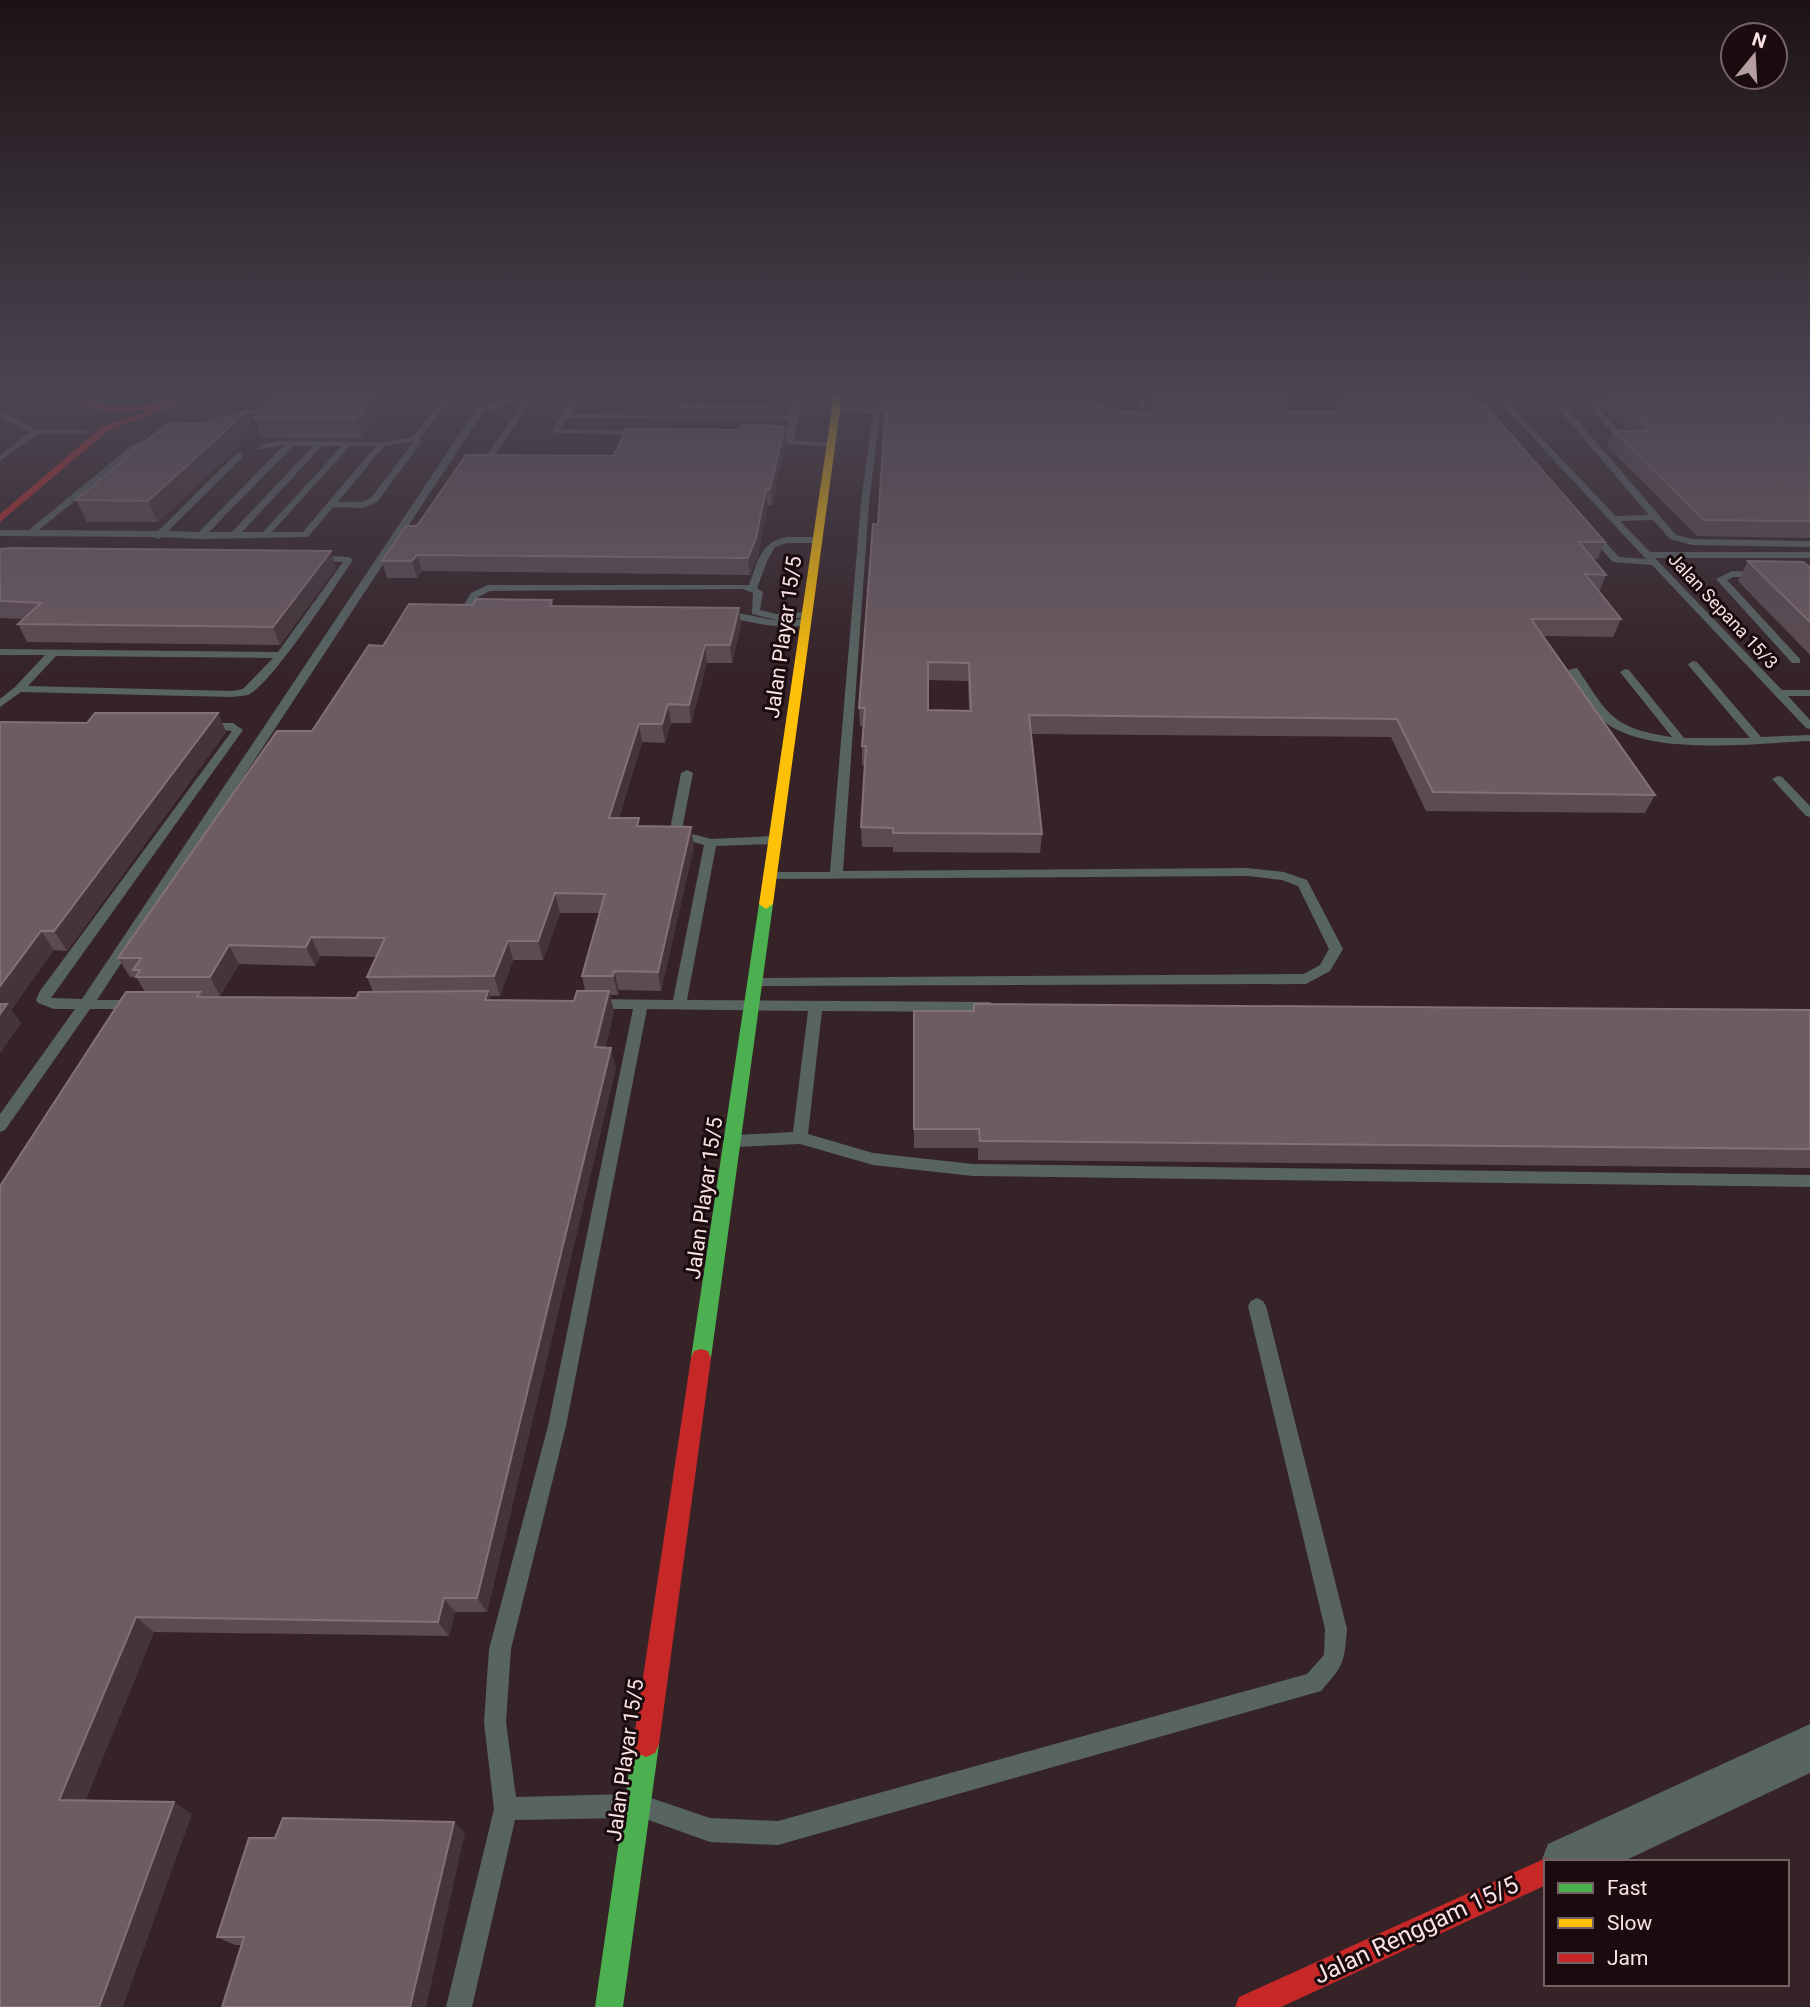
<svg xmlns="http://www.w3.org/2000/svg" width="1810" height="2007" font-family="Roboto,sans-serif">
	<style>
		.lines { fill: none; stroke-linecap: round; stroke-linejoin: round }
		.lane { fill: #586462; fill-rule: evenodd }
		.street { fill: #586462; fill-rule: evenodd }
		.fast { fill: #4caf50; fill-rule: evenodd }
		.slow { fill: #ffc107; fill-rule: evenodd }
		.jam { fill: #c62828; fill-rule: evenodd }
		.wall { fill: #5c4c52; fill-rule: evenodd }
		.shaded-wall { fill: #45353a }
		.building { fill: #6d5c62; stroke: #837176; stroke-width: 2; fill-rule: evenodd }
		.labels { text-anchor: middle; stroke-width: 6; stroke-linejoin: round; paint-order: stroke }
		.far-street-label { font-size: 18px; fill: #f9e1e5; stroke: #1a0b0e }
		.street-label { font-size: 21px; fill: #f9e1e5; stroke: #1a0b0e }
		.near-street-label { font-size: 24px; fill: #f9e1e5; stroke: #1a0b0e }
	</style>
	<rect width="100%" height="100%" fill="#352327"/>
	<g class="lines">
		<g class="lane">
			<path d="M305 395H318L229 420 225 418Z"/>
			<path d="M446 395H453L419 439 421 443 377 502 363 508 333 507 308 537 200 539 162 537 158 539 154 537 0 536V530H29L132 445 165 432 169 434 168 436 138 449 39 530 158 531 237 453H243V457L168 531 199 532 284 445 262 449H259V445L279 441 382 442 413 437ZM413 442 371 498 362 502H338L384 446ZM293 446H313L232 532H209ZM322 446H342L263 532H242ZM350 446H376L303 532H272Z"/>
			<path d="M524 395H536L487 467H484L480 465 525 399 483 412 97 1000H137L144 1005 142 1009H90L5 1130 0 1132V1114L75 1009H54L38 1003 36 1000 40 991 232 731 204 728 199 725 200 723H233L243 730 51 998 82 999 477 408Z"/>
			<path d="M775 395 793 397 800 406 794 440 831 443H834V447L787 444 785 435 789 420 567 418 561 429 642 431 646 433 642 435 556 433 552 431 568 404 572 402 772 405 776 407 772 409 574 406 570 414 790 416 792 406 787 401Z"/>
			<path d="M897 395H907L884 409H888V413H880L869 503 843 871 1247 868 1284 872 1307 880 1343 949 1330 971 1306 984 752 986 750 983 752 980 757 978 1304 974 1320 965 1329 949 1298 886 1282 880 1247 876 767 879 765 876 767 873 771 872H830L861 503 873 413 836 412 832 410 836 408 875 409 883 401Z"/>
			<path d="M1128 395 1144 396 1147 415 1126 416V412L1140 411 1138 399Z"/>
			<path d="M1493 395H1500L1616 516 1649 515 1560 411V407H1566L1676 535 1692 539 1810 541V547L1692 545 1670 539 1653 520 1620 521 1650 552H1810V558H1655L1782 690H1810V696H1788L1810 720V729L1806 728 1652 565 1613 562 1589 535V531H1595L1619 557 1646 559Z"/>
			<path d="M1320 398H1354L1358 400 1354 402H1317Z"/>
			<path d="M1601 399H1623L1627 401 1597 406 1627 439V443H1621L1588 405Z"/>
			<path d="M0 411 36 430H85L89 432 85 434H37L0 461V455L30 432 0 416Z"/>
			<path d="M787 537H818L822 540 818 543H787L775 547 768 559 757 588 763 592 760 610 776 614 807 612 812 615 810 617 776 620 752 614 753 593 743 589 490 591 478 597 474 604 487 609V613H481L464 605 471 593 488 585H749C758 561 760 542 787 537Z"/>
			<path d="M316 555 349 557 353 560C336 585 271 685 248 695 244 696 237 696 232 697L21 692 0 707V699L15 687 45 655H0V649L278 652 343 562 313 560 312 558ZM56 656 273 658 243 689 232 691 28 686Z"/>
			<path d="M1732 571 1763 572V576L1760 577H1733L1727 580 1800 659V663H1792L1716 579Z"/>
			<path d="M722 610 774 620 806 619 811 622C791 634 741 620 719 615L717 613Z"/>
			<path d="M1693 661 1697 662 1761 737 1810 735V741C1755 743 1644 758 1601 719 1587 705 1579 686 1568 670L1577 668C1609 715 1611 728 1672 737L1620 672 1625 669 1629 670 1684 738H1750L1689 666 1688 664Z"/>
			<path d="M687 770 693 773 683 824 685 832 711 839 774 836 780 840 774 844 716 846 687 1000 990 1002 997 1007 990 1012 822 1011 808 1134 873 1153 973 1164 1810 1175V1187L973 1176 873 1165 800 1144 737 1147 731 1145 729 1141 731 1137 737 1135 793 1132 808 1011 647 1009 566 1426 511 1649 506 1722 516 1797 625 1794 633 1798 637 1806 633 1814 625 1818 515 1820 472 2007H446L494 1809 484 1722 489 1649 548 1426 633 1009H594L587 1004 594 999 673 1000 704 845 676 837 671 824 681 773Z"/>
			<path d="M1778 776 1782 777 1810 806V817L1806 816 1774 781 1772 779Z"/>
			<path d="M1257 1298 1263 1301 1266 1306 1347 1629C1344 1664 1344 1665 1321 1691L778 1845 710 1842 643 1818 639 1810 643 1802 651 1798 710 1818 778 1821 1307 1674 1324 1655 1325 1629 1248 1306 1251 1301Z"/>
		</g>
		<path class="street" d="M1810 1724V1773L1622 1862H1546V1874L1541 1862 1548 1844Z"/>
		<g class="fast">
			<path d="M766 899 773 904 711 1358 708 1365 701 1367 694 1365 691 1358 759 904Z"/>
			<path d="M646 1731 655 1735 659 1744 623 2007H595L633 1744 637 1735Z"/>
		</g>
		<path class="slow" d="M834 395H842L773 904 766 909 759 904Z"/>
		<g class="jam">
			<path d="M63 395C83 395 101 407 123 406 155 406 185 395 217 395L178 405 109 430 0 522V514L103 426 151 410C121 413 89 413 63 395Z"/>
			<path d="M701 1349 708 1351 711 1358 659 1744 655 1753 646 1757 637 1753 633 1744 691 1358 694 1351Z"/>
			<path d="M1546 1858 1556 1862H1546V1885L1281 2007H1235L1239 1997Z"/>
		</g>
	</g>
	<g class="wall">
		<path d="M1146 395H1284L1288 402 1286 411H1340L1336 405 1339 395H1470L1605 542 1598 559H1593L1606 575 1599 592 1621 619 1613 637 1544 636 1655 795 1645 813 1426 811 1391 737 1031 734 1042 834 1040 853 893 852V847H862L861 827 865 765H862V746L863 726H860L859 708 878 524 1104 409 1134 412H1150L1148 397ZM928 680 968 681 969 711 928 710Z"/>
		<path d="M1607 395H1810V538L1697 536 1607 446 1613 431H1628L1603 407Z"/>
		<path d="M387 408 362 439 261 438 254 418Z"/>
		<path d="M247 411 254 431 158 522H87L76 500 199 424Z"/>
		<path d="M784 429 785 444 772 505H768L758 555 750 575 422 571 417 578H387L382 561 417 526 614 456 740 430Z"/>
		<path d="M0 549 336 568 280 645 27 642 18 624 23 619 0 618Z"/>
		<path d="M1748 561 1810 567V655L1738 581Z"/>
		<path d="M552 600 553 606 741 625 732 663H707L691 723H671L665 743 642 742 619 818 694 846 661 991 619 990 618 995H610L614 1011 605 1048 616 1067 487 1612H455L449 1636 154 1632 85 1801 192 1814 0 2007 145 992 136 977H130L118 958 312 731 383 646 473 605ZM560 913H600L582 976 585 991 574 1001 491 1000 490 996H500L513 960H543ZM320 956 376 957 367 977 373 992 356 998 203 996H220L239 964 315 966Z"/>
		<path d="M218 713 226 732 67 951 54 950 11 1010 21 1023 0 1053V723H87Z"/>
		<path d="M1810 1010V1168L978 1160V1148H914V1011Z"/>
		<path d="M465 1833 241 1945H235L217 1937 275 1838Z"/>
	</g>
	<g class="shaded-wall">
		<path d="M376 395H383L387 408 362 439 356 418Z"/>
		<path d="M247 411 254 431 158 522 148 501Z"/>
		<path d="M784 429 785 444 772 505 770 489Z"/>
		<path d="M766 489 768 505 758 555 750 575 748 558Z"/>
		<path d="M331 551 336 568 280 645 273 627Z"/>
		<path d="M417 555 422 571 417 578 412 561Z"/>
		<path d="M739 608 741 625 732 663 730 645Z"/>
		<path d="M705 645 707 663 691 723 689 705Z"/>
		<path d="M668 704 671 723 665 743 662 724Z"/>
		<path d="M218 713 226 732 67 951 54 931Z"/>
		<path d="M639 724 642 742 613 837 609 818Z"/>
		<path d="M691 827 694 846 661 991 658 972Z"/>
		<path d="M555 893 560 913 543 960 538 941Z"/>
		<path d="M41 931 54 950 11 1010 21 1023 0 1053V986Z"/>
		<path d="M311 937 320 956 315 966 306 947Z"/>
		<path d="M508 941 513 960 500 996 494 976Z"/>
		<path d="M229 945 239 964 220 996 210 977Z"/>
		<path d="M614 971 619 990 618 995 613 976Z"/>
		<path d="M488 991 495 1011 485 1000Z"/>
		<path d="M609 991 614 1011 600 1067 595 1047Z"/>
		<path d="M611 1048 616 1067 487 1612 477 1598Z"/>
		<path d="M444 1598 455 1612 449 1636 438 1622Z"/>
		<path d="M136 1617 154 1632 81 1811 59 1800Z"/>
		<path d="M174 1802 192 1814 123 2007H99Z"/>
		<path d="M454 1822 465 1833 426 2007H410Z"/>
	</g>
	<g class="building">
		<path d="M277 395H376L356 418H254Z"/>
		<path d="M1152 395H1284L1288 402H1153Z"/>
		<path d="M1344 395H1470L1474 397 1492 413 1605 542H1579L1606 575 1585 574 1621 619H1531L1655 795 1433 792 1397 719 1029 715 1042 834 893 833V828L861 827 866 746H862L865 708H859L873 524H878L886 401 1073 402 1103 404 1104 409 1134 412 1354 411ZM928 662 969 663 971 711 928 710Z"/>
		<path d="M1612 395H1810V416H1785L1783 418 1785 425H1810V521L1704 520 1613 431H1650Z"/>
		<path d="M247 411 148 501 76 500 168 423 199 424Z"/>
		<path d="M742 425 782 426 784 429 770 489H766L756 538 748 558 417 555 412 561H382L406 526H417L466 455 614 456 626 429 740 430Z"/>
		<path d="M10 548 331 551 273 627 18 624 41 603 0 601V549Z"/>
		<path d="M1748 561 1803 562 1810 567V622Z"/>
		<path d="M476 599 552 600 550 606 739 608 730 645H705L689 705 668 704 662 724H639L609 818H639L637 826 691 827 658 972 614 971 613 976H582L605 894 555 893 538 941H508L494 976 367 977 385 938 311 937 306 947 229 945 210 977H136L140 970H133L141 958H118L277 731H312L369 645 383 646 409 604 473 605Z"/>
		<path d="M95 713H218L54 931H41L0 986V723L1 722 87 723Z"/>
		<path d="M488 991 485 1000 574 1001 577 991H609L595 1047 611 1048 477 1598H444L438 1622 136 1617 59 1800 174 1802 99 2007H0V1186L126 992H200L197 997 356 998 359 992Z"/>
		<path d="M0 1004H7L0 1014Z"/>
		<path d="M974 1004 1810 1010V1149L980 1141 979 1129H914V1011H974Z"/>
		<path d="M283 1818 454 1822 410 2007H222L244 1937H217L249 1838H275Z"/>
	</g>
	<linearGradient id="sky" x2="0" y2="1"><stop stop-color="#1d1315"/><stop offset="0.58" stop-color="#4b4552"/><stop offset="1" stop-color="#4b4552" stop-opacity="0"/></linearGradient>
	<rect width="1810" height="676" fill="url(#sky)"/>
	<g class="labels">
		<g class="far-street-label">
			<text transform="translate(1723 611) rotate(47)" y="6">Jalan Sepana 15/3</text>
		</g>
		<g class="street-label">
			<text transform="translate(783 637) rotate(-82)" y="7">Jalan Playar 15/5</text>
			<text transform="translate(704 1198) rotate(-82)" y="7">Jalan Playar 15/5</text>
			<text transform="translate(625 1760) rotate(-82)" y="7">Jalan Playar 15/5</text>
		</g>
		<g class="near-street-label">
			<text transform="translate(1416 1930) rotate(-25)" y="8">Jalan Renggam 15/5</text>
		</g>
	</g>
	<rect x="1544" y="1860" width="245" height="126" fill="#1a0b0e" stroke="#736164" stroke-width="2"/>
	<rect x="1558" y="1883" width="35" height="10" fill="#4caf50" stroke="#736164" stroke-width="2"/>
	<text x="1607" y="1895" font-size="21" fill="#f9e1e5">Fast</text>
	<rect x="1558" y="1918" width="35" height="10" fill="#ffc107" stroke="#736164" stroke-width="2"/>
	<text x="1607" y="1930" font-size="21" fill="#f9e1e5">Slow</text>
	<rect x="1558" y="1953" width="35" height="10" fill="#c62828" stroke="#736164" stroke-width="2"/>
	<text x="1607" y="1965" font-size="21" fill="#f9e1e5">Jam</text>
	<g transform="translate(1754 56) rotate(18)"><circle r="33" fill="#1a0b0e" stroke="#736164" stroke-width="2"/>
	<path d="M0-5L12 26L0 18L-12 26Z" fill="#b49ea2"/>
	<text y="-10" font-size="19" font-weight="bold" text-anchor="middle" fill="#f9e1e5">N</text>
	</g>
</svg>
